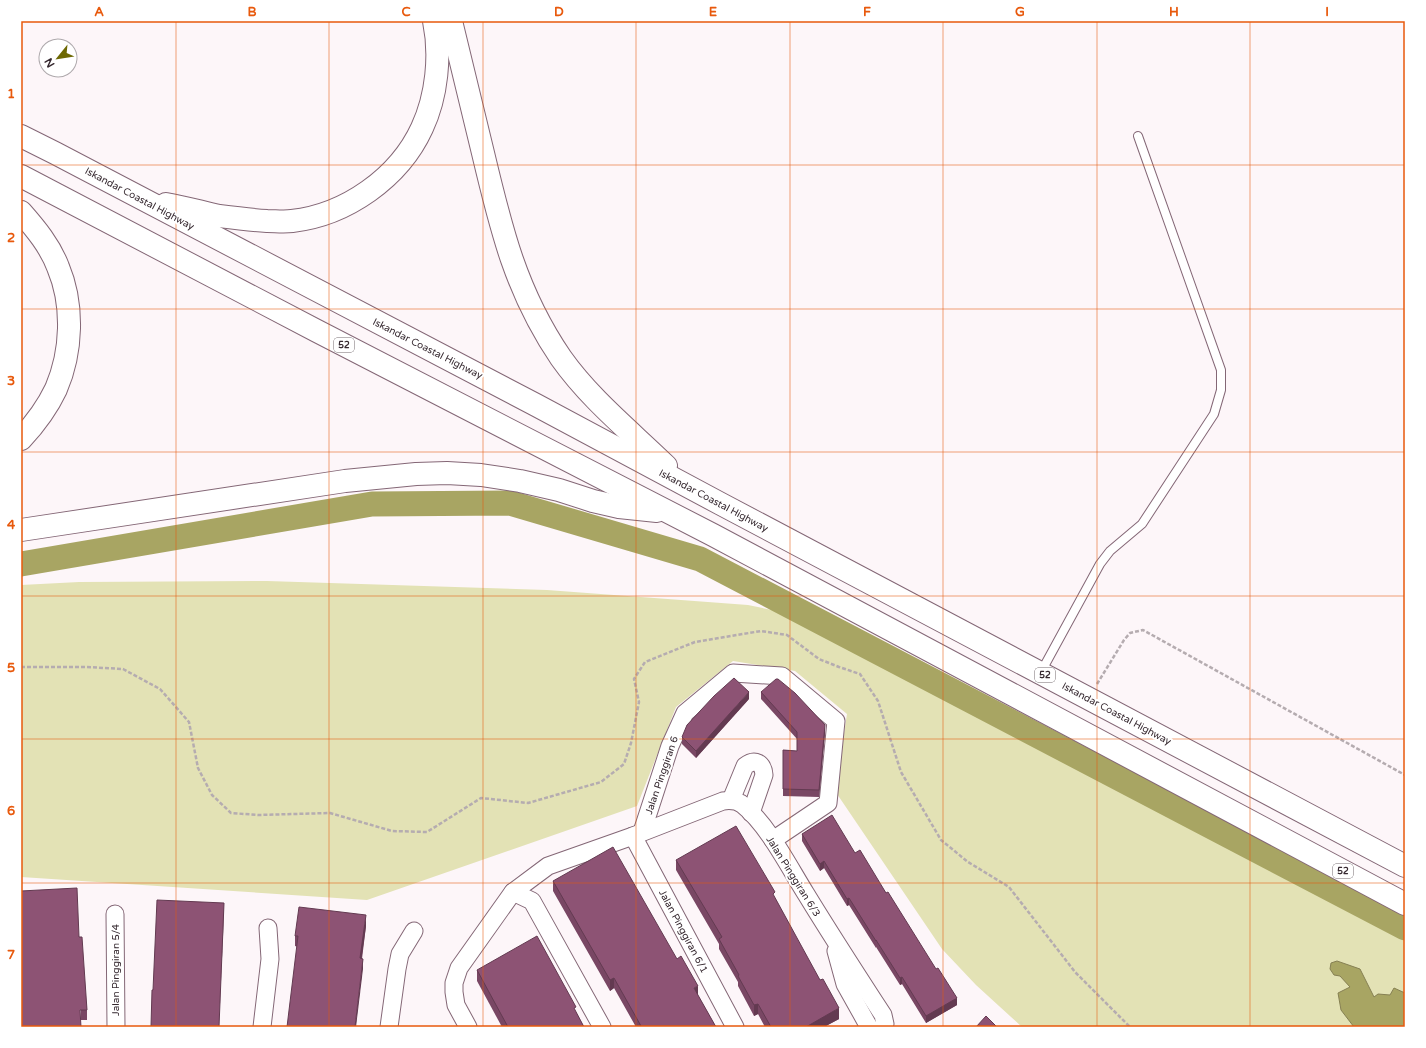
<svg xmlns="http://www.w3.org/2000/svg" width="1426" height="1048" font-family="'Varela Round',sans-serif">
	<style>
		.green { fill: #e3e2b5 }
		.water { fill: #a8a563; stroke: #868053 }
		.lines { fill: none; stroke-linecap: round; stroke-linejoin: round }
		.river { stroke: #a8a563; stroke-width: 25 }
		.lane-casing { stroke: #846776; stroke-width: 10 }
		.street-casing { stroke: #846776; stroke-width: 19 }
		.highway-casing { stroke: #846776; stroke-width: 24 }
		.path { stroke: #b5acb0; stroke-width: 2.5; stroke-dasharray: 4 2; stroke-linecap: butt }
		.lane { stroke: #fff; stroke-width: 8 }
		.street { stroke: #fff; stroke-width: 17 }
		.highway { stroke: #fff; stroke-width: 22 }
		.wall { fill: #794764 }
		.shaded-wall { fill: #633a51 }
		.building { fill: #8d5374; stroke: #633a51 }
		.grid { fill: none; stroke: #e8590c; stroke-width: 1; stroke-opacity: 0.55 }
		.labels { text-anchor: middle; stroke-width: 4; stroke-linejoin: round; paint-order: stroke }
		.shield { fill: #fff; stroke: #72686d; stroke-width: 1 }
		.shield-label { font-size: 9px; font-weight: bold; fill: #35282f }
		.street-label { font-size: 10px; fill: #35282f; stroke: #fff }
		.neatline { fill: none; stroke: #e8590c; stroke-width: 1.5 }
		.grid-label { font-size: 13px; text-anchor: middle; font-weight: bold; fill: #e8590c }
	</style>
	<rect width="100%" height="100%" fill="#fdf6f9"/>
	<path class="green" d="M267 581 547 590 748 605 786 613 856 644 1405 939V1027H1022L976 985 942 949 835 791 847 714 795 671 733 661 676 707 637 806 367 900 21 877V585L79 582Z"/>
	<path class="water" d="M1337 961 1360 969 1374 997 1378 994 1390 995 1394 988 1405 993V1027H1354L1341 1010 1338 993 1350 987 1340 976 1334 975 1330 969 1331 963Z"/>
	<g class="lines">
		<path class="river" d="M21 564 372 504 510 503 700 559 1405 928"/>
		<g class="lane-casing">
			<path id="lane" d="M1041 672 1100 564 1110 551 1142 524 1214 414 1221 390V370L1138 136"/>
		</g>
		<g class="street-casing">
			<g id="street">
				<path d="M731 800 745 766C755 758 763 763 764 775L751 813"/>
				<path d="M642 832 670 746 685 713 733 673 782 676 836 721 828 803 773 840"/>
				<path d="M633 836 735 1027"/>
				<path d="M513 892 532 901 602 1027"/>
				<path d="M115 914 116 1027"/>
				<path d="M836 951 845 984 869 1027"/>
				<path d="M262 1027 270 959 268 928"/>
				<path d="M389 1027 397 969 400 954 414 931"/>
				<path d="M468 1027 456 1005 454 992V983L459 968 513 892 548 866 633 836 723 801C730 800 737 800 743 805 768 825 789 867 806 894 831 935 857 975 883 1015L885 1024 883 1027"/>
			</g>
		</g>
		<g class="highway-casing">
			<g id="highway">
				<path d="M451 21C462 65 472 109 483 153 501 229 516 292 561 358 590 399 630 431 666 466"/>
				<path d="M21 136 55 153 536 405 721 504 1405 866"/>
				<path d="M21 176 317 331 713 535 1405 904"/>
				<path d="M166 204C184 207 201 212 219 216 235 218 251 220 267 221 275 221 284 222 292 221 346 215 399 178 422 128 437 96 441 55 434 21"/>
				<path d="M21 212C36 229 50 246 58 267 74 305 72 352 56 389 47 408 35 424 21 439"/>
				<path d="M21 530 345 481 416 474 447 473 481 475 520 481 559 490 593 501 619 507 657 511"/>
			</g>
		</g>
		<g class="path">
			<path d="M21 667H87L123 669 160 689 189 722 198 768 212 795 231 813 258 815 330 813 392 831 427 832 481 798 528 803 601 782 624 764 631 743 639 702 634 679 645 662 695 642 761 631 787 635 819 659 839 667 860 674 878 701 901 772 941 840 968 862 1009 887 1075 972 1130 1027"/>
			<path d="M1097 684 1124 640 1130 633 1143 630 1405 775"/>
		</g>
		<use href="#lane" class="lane"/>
		<use href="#street" class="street"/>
		<use href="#highway" class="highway"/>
	</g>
	<g class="wall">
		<path d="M761 692 825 732 819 797 783 796V750L797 751V739L761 699Z"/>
		<path d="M749 699 696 758 682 744V737Z"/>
		<path d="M802 834 855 853 886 893 957 1005 926 1023 902 984 900 985 876 947V948L849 905 847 906 824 868 820 871 802 841Z"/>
		<path d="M676 860 775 898 839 1019 824 1027H765L758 1014 754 1016 738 986V982L719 949V944L676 870Z"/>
		<path d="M553 881 677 959 716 1027H636L614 988 610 991 553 891Z"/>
		<path d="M366 926 362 959 363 969 295 946V936Z"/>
		<path d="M79 937 87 1010V1020H81Z"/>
		<path d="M477 970 576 1012 584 1027H502L477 981Z"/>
	</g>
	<g class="shaded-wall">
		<path d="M749 692V699L696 758V751Z"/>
		<path d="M825 725V732L819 797V790Z"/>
		<path d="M824 861V868L820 871V864Z"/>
		<path d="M849 898V905L847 906V899Z"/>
		<path d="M224 903V913L219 1027Z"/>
		<path d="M366 915V926L360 969V958Z"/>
		<path d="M363 959V969L356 1027H355Z"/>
		<path d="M902 977V984L900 985V978Z"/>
		<path d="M614 978V988L610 991V980Z"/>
		<path d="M698 986V996L694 988Z"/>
		<path d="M957 998V1005L926 1023V1016Z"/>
		<path d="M758 1004V1014L754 1016V1005Z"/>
		<path d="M839 1008V1019L824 1027H806Z"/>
	</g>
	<g class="building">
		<path d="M734 678 749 692 696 751 682 737 687 725 714 696Z"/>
		<path d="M776 679H778L795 693 825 725 819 790 783 789V750L797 751V732L761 692Z"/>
		<path d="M832 815 855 853 860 850 886 893 888 892 936 969 938 968 957 998 926 1016 902 977 900 978 876 940V941L849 898 847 899 824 861 820 864 802 834Z"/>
		<path d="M736 826 775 892 773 894 820 980 823 979 839 1008 806 1027H771L758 1004 754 1005 738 976 739 975 719 939 722 937 676 860Z"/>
		<path d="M613 847 677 959 681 956 698 986 694 988 716 1027H639L641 1026 614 978 610 980 553 881Z"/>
		<path d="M77 888 79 937H82L87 1010H80L81 1027H21V891Z"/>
		<path d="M157 900 224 903 219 1027H151L152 990H153Z"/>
		<path d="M299 907 366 915 360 958 363 959 355 1027H287L298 936H295Z"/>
		<path d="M537 936 576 1007 574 1008 584 1027H508L477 970Z"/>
		<path d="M986 1016 997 1027H976Z"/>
	</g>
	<path class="grid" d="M176 21V1027M329 21V1027M483 21V1027M636 21V1027M790 21V1027M943 21V1027M1097 21V1027M1250 21V1027M21 165H1405M21 309H1405M21 452H1405M21 596H1405M21 739H1405M21 883H1405"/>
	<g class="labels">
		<g class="shield">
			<rect x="334" y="338" width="20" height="14" rx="3"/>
			<rect x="1035" y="668" width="20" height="14" rx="3"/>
			<rect x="1333" y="864" width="20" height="14" rx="3"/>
		</g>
		<g class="shield-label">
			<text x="344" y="348">52</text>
			<text x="1045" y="678">52</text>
			<text x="1343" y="874">52</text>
		</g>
		<g class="street-label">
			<text transform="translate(140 198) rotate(28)" y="4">Iskandar Coastal Highway</text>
			<text transform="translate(428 348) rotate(27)" y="4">Iskandar Coastal Highway</text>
			<text transform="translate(714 500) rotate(28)" y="4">Iskandar Coastal Highway</text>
			<text transform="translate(1117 713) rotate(28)" y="4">Iskandar Coastal Highway</text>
			<text transform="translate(661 775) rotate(-71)" y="4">Jalan Pinggiran 6</text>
			<text transform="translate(794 876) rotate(58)" y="4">Jalan Pinggiran 6/3</text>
			<text transform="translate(684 931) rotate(62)" y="4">Jalan Pinggiran 6/1</text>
			<text transform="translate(115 970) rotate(-90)" y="4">Jalan Pinggiran 5/4</text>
		</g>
	</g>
	<rect width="1426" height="1048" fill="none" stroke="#ffffff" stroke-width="44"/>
	<g transform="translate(58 58) rotate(240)"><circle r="19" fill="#ffffff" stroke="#aea9ac"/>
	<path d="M0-3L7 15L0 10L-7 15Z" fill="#6e6903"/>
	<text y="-6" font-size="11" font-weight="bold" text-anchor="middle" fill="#35282f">N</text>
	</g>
	<rect x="22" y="22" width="1382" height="1004" class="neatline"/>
	<g class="grid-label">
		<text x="99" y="16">A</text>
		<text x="252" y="16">B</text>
		<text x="406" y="16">C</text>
		<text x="559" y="16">D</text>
		<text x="713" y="16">E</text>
		<text x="867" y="16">F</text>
		<text x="1020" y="16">G</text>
		<text x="1174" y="16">H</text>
		<text x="1327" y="16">I</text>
		<text x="11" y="98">1</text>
		<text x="11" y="242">2</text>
		<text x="11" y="385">3</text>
		<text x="11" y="529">4</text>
		<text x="11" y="672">5</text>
		<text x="11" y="815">6</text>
		<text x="11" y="959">7</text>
	</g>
</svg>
